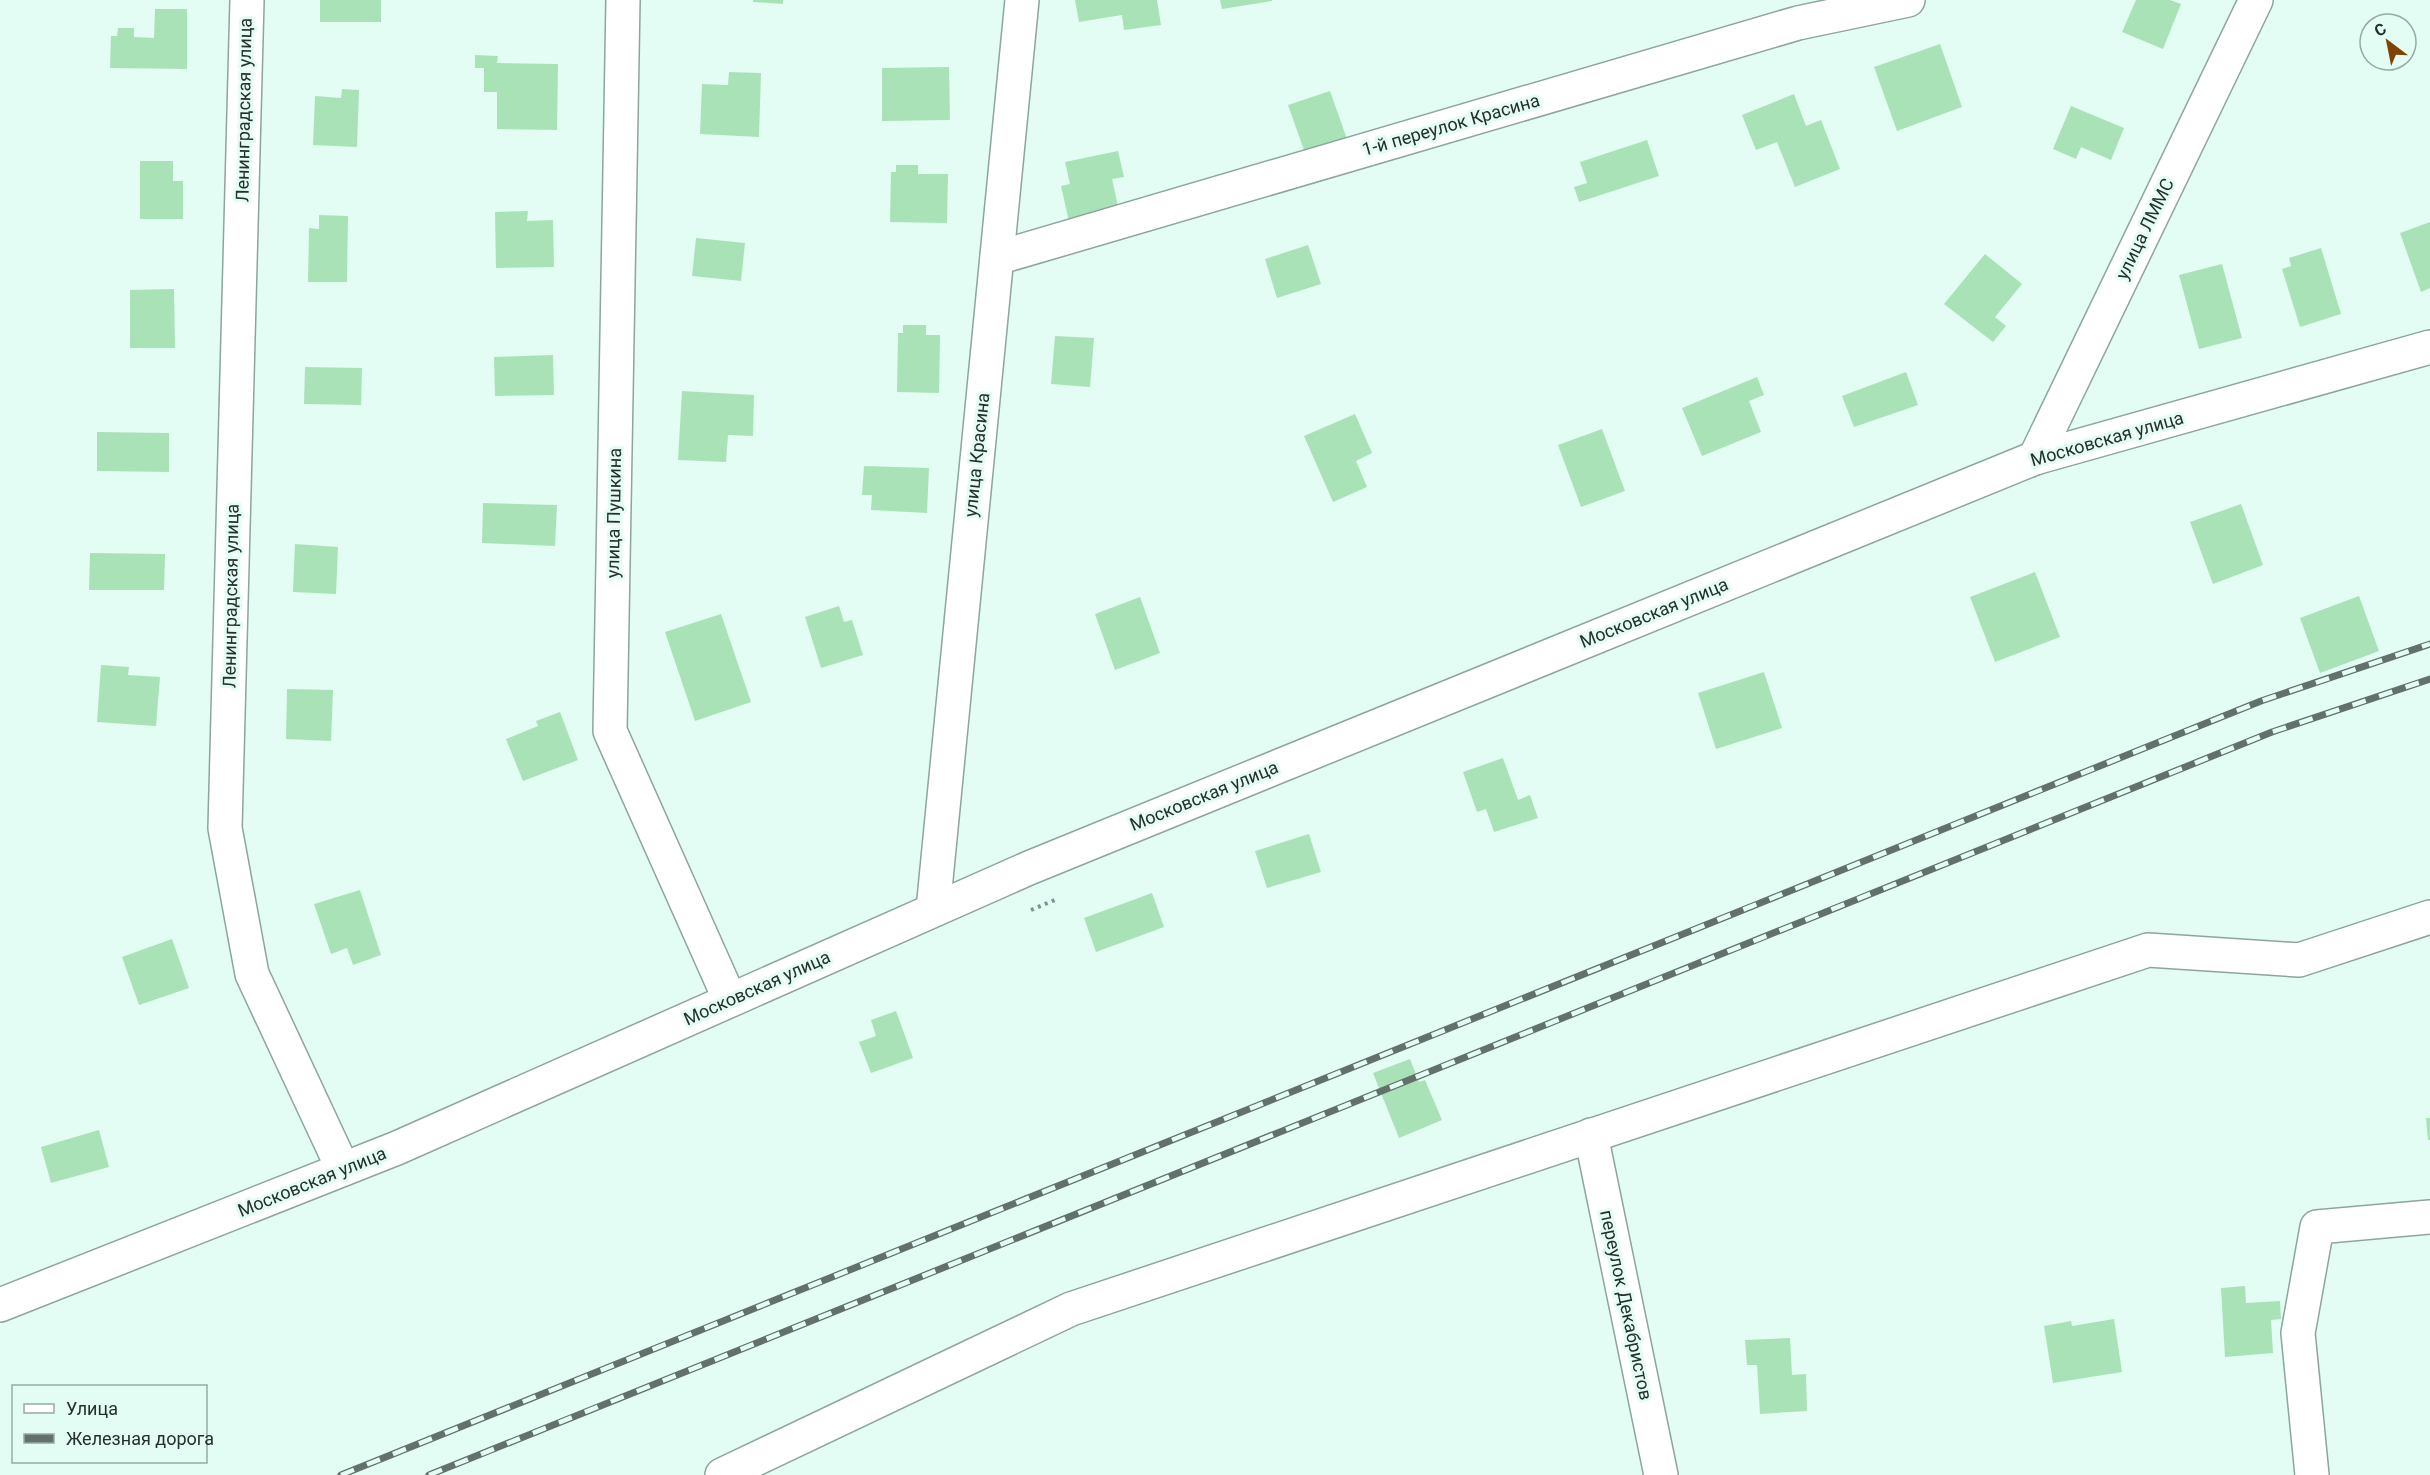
<svg xmlns="http://www.w3.org/2000/svg" width="2430" height="1475" font-family="Roboto,sans-serif">
	<style>
		.building { fill: #aae2b8 }
		.lines { fill: none; stroke-linecap: round; stroke-linejoin: round }
		.street-casing { stroke: #8da59e; stroke-width: 36 }
		.path { stroke: #81938d; stroke-width: 4; stroke-dasharray: 3 4.5; stroke-linecap: butt }
		.street { stroke: #fff; stroke-width: 33 }
		.rail-casing { stroke: #62716c; stroke-width: 7 }
		.rail { stroke: #e3fcf4; stroke-width: 4.5; stroke-dasharray: 14; stroke-linecap: butt }
		.labels { text-anchor: middle; stroke-width: 6; stroke-linejoin: round; paint-order: stroke }
		.street-label { font-size: 18px; fill: #252f2c; stroke: #e3fcf4 }
	</style>
	<rect width="100%" height="100%" fill="#e3fcf4"/>
	<g class="building">
		<rect x="320" y="0" width="61" height="22"/>
		<path d="M753 0H783V4L753 2Z"/>
		<path d="M1075 0H1157L1161 25 1124 30 1122 15 1079 22Z"/>
		<path d="M1220 0H1272V1L1222 9Z"/>
		<path d="M2136 0H2170L2181 4 2163 49 2122 32Z"/>
		<path d="M155 9H187V69L110 68 111 36H117L118 28H134V37L154 38Z"/>
		<path d="M1940 44 1962 107 1897 131 1874 67Z"/>
		<path d="M475 55 498 56 497 63 558 64 557 130 497 129V92H484V68H475Z"/>
		<path d="M949 67 950 120 882 121V68Z"/>
		<path d="M729 72 761 73 759 137 700 134 702 84 728 85Z"/>
		<path d="M342 89 359 90 357 147 313 145 315 96 341 98Z"/>
		<path d="M1330 91 1347 139 1305 153 1288 105Z"/>
		<path d="M1794 94 1806 126 1821 120 1840 169 1795 187 1777 142 1756 150 1742 115Z"/>
		<path d="M2071 106 2124 128 2111 160 2081 147 2076 159 2053 149Z"/>
		<path d="M1647 140 1659 176 1579 202 1574 187 1587 183 1580 162Z"/>
		<path d="M1118 151 1124 177 1112 179 1120 215 1070 226 1061 186 1070 184 1065 162Z"/>
		<path d="M140 161H173V181H183V219H140Z"/>
		<path d="M896 165H918V174H948L947 223 890 222 891 172H896Z"/>
		<path d="M528 211 527 221 553 220 554 267 496 268 495 212Z"/>
		<path d="M319 215 348 216 347 282H308L309 228 319 229Z"/>
		<path d="M2430 222V288L2421 292 2400 233Z"/>
		<path d="M696 238 745 243 741 281 692 276Z"/>
		<path d="M1308 245 1321 284 1277 298 1265 259Z"/>
		<path d="M2321 248 2341 314 2300 327 2282 269 2291 266 2289 258Z"/>
		<path d="M1985 254 2022 284 1995 317 2006 326 1993 342 1944 304Z"/>
		<path d="M2222 264 2242 338 2199 349 2179 275Z"/>
		<path d="M174 289 175 348H130V290Z"/>
		<path d="M903 325H926V335H940L939 393 897 392 898 333H903Z"/>
		<path d="M1055 336 1094 338 1090 387 1051 384Z"/>
		<path d="M553 355 554 395 495 396 494 357Z"/>
		<path d="M305 367 362 368 361 405 304 404Z"/>
		<path d="M1906 372 1918 405 1854 427 1842 396Z"/>
		<path d="M1757 377 1764 395 1749 401 1761 432 1702 456 1682 408Z"/>
		<path d="M682 391 754 395 753 436 728 435 726 462 678 460Z"/>
		<path d="M1355 414 1372 453 1356 461 1367 487 1333 502 1304 436Z"/>
		<path d="M1602 429 1625 491 1581 507 1558 445Z"/>
		<path d="M97 432 169 433V472L97 471Z"/>
		<path d="M864 466 929 468 927 513 871 510 872 495H862Z"/>
		<path d="M483 503 557 505 555 546 482 543Z"/>
		<path d="M2241 504 2263 565 2213 584 2190 522Z"/>
		<path d="M295 544 338 547 336 594 293 592Z"/>
		<path d="M90 553 165 554 164 590H89Z"/>
		<path d="M2035 572 2060 637 1995 662 1970 597Z"/>
		<path d="M2359 596 2379 651 2320 673 2300 618Z"/>
		<path d="M1140 597 1160 653 1115 670 1095 614Z"/>
		<path d="M839 606 844 622 852 620 863 655 821 668 805 617Z"/>
		<path d="M721 614 751 702 695 721 665 632Z"/>
		<path d="M101 665 129 667 128 675 160 677 156 726 97 722Z"/>
		<path d="M1764 672 1782 728 1716 749 1698 693Z"/>
		<path d="M287 689 333 690 331 741 286 739Z"/>
		<path d="M560 712 578 760 523 781 506 739 538 726 536 721Z"/>
		<path d="M1503 758 1518 800 1530 795 1538 818 1494 832 1486 809 1477 812 1463 772Z"/>
		<path d="M1309 834 1321 872 1267 888 1255 851Z"/>
		<path d="M360 890 381 955 353 965 347 948 331 954 314 904Z"/>
		<path d="M1152 893 1164 927 1096 952 1084 918Z"/>
		<path d="M172 939 189 988 139 1005 122 957Z"/>
		<path d="M896 1011 913 1058 871 1073 859 1042 876 1036 871 1020Z"/>
		<path d="M1410 1059 1419 1082 1425 1080 1442 1120 1399 1138 1373 1073Z"/>
		<path d="M2426 1118H2430V1140H2428Z"/>
		<path d="M99 1130 109 1167 51 1183 41 1147Z"/>
		<path d="M2245 1286 2246 1303 2280 1301 2281 1319 2271 1320 2273 1353 2225 1357 2221 1288Z"/>
		<path d="M2114 1319 2122 1372 2053 1383 2044 1326 2071 1321 2072 1326Z"/>
		<path d="M1790 1338 1792 1375 1806 1374 1807 1411 1760 1414 1757 1365H1747L1745 1340Z"/>
	</g>
	<g class="lines">
		<g class="street-casing">
			<g id="street">
				<path d="M247 0 225 828 252 974 343 1169"/>
				<path d="M623 0 610 731 730 1000"/>
				<path d="M997 258 1798 23 1908 0"/>
				<path d="M2035 458 2256 0"/>
				<path d="M933 910 1022 0"/>
				<path d="M1591 1135 1661 1475"/>
				<path d="M0 1305 397 1148 1029 868 2035 458 2430 347"/>
				<path d="M722 1475 1071 1309 2148 950 2299 960 2430 917"/>
				<path d="M2312 1475 2298 1333 2317 1227 2430 1217"/>
			</g>
		</g>
		<path class="path" d="M1031 910 1057 899"/>
		<use href="#street" class="street"/>
		<g class="rail-casing">
			<g id="rail">
				<path d="M341 1475 2261 701 2430 644"/>
				<path d="M429 1475 2272 732 2430 679"/>
			</g>
		</g>
		<use href="#rail" class="rail"/>
	</g>
	<g class="labels">
		<g class="street-label">
			<text transform="translate(244 110) rotate(-89)" y="6">Ленинградская улица</text>
			<text transform="translate(1451 125) rotate(-16)" y="6">1-й переулок Красина</text>
			<text transform="translate(2145 229) rotate(-64)" y="6">улица ЛММС</text>
			<text transform="translate(2107 439) rotate(-16)" y="6">Московская улица</text>
			<text transform="translate(977 455) rotate(-84)" y="6">улица Красина</text>
			<text transform="translate(614 513) rotate(-89)" y="6">улица Пушкина</text>
			<text transform="translate(231 596) rotate(-89)" y="6">Ленинградская улица</text>
			<text transform="translate(1654 613) rotate(-22)" y="6">Московская улица</text>
			<text transform="translate(1204 796) rotate(-22)" y="6">Московская улица</text>
			<text transform="translate(757 988) rotate(-24)" y="6">Московская улица</text>
			<text transform="translate(312 1182) rotate(-22)" y="6">Московская улица</text>
			<text transform="translate(1626 1305) rotate(78)" y="6">переулок Декабристов</text>
		</g>
	</g>
	<rect x="12" y="1385" width="195" height="78" fill="#e3fcf4" stroke="#97aaa4" stroke-width="1.5"/>
	<rect x="24" y="1404" width="30" height="9" fill="#ffffff" stroke="#97aaa4" stroke-width="1.5"/>
	<text x="66" y="1415" font-size="18" fill="#252f2c">Улица</text>
	<rect x="24" y="1434" width="30" height="9" fill="#62716c" stroke="#97aaa4" stroke-width="1.5"/>
	<text x="66" y="1445" font-size="18" fill="#252f2c">Железная дорога</text>
	<g transform="translate(2388 42) rotate(328)"><circle r="28" fill="#e3fcf4" stroke="#97aaa4" stroke-width="1.5"/>
	<path d="M0-4.5L10 22L0 15L-10 22Z" fill="#814303"/>
	<text y="-9" font-size="16" font-weight="bold" text-anchor="middle" fill="#252f2c">С</text>
	</g>
</svg>
